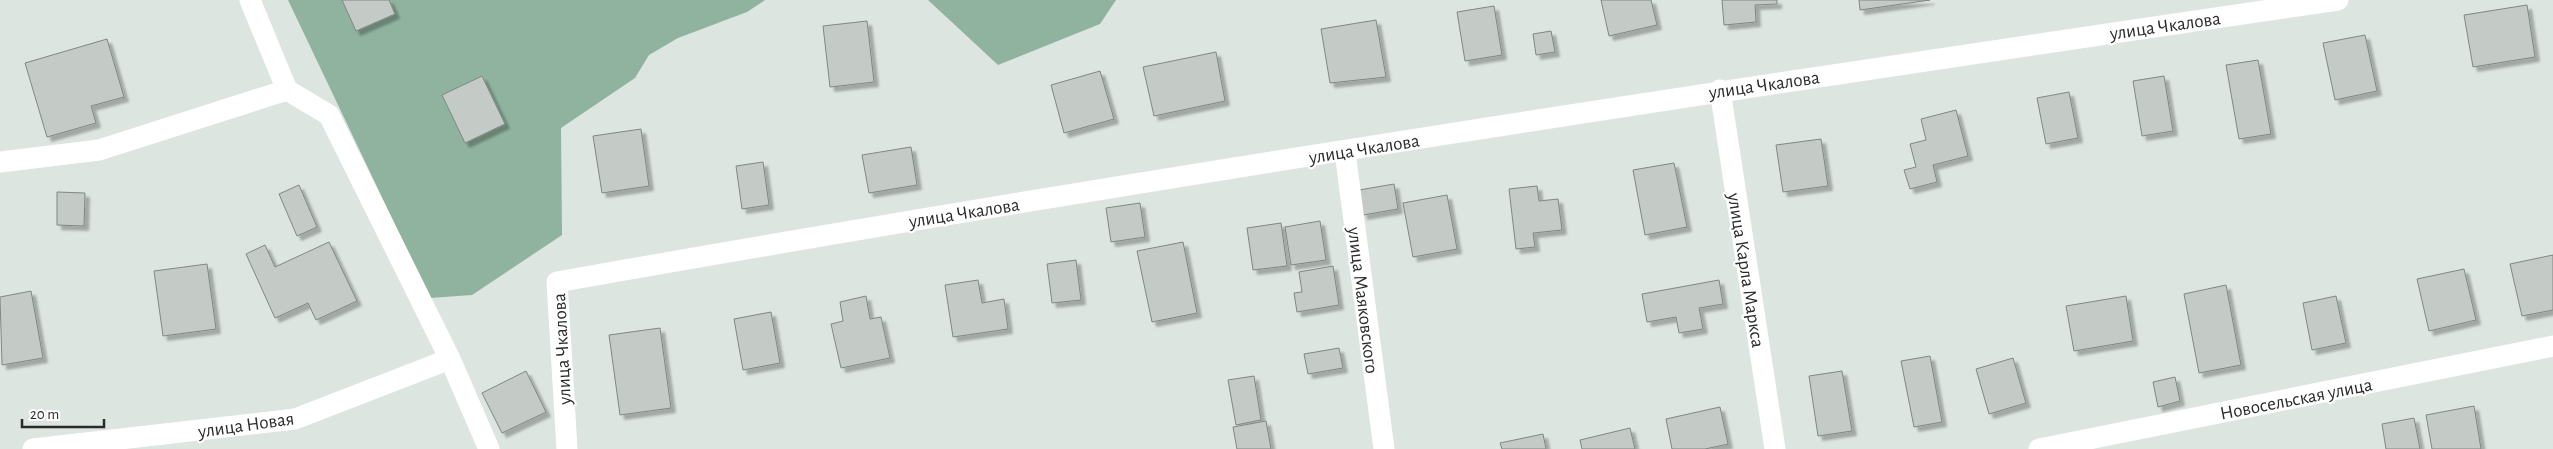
<svg xmlns="http://www.w3.org/2000/svg" width="2553" height="449" font-family="'Alegreya Sans',sans-serif">
	<style>
		.forest { fill: #8fb39e }
		.building { fill: #c4cbc7; stroke: #808783; filter: url(#shadow) }
		.lines { fill: none; stroke-linecap: round; stroke-linejoin: round }
		.street { stroke: #fff; stroke-width: 21 }
		.labels { text-anchor: middle; stroke-width: 4.5; stroke-linejoin: round; paint-order: stroke }
		.street-label { font-size: 19px; fill: #282b29; stroke: #fff }
	</style>
	<defs>
		<filter id="shadow"><feDropShadow dx="4.5" dy="4.5" stdDeviation="1" flood-color="#0004"/></filter>
	</defs>
	<rect width="100%" height="100%" fill="#dde5e0"/>
	<g class="forest">
		<path d="M288 0H765L747 12 678 38 649 55 635 78 561 128 562 235 472 295 430 298Z"/>
		<path d="M928 0H1116L1100 24 998 65Z"/>
	</g>
	<g class="building">
		<path d="M342 0H389L395 14 356 31Z"/>
		<path d="M1601 0H1651L1657 25 1609 36Z"/>
		<path d="M1722 0H1777V4L1755 5 1756 22 1724 25Z"/>
		<path d="M1859 0H1930L1860 10Z"/>
		<path d="M2527 5 2535 57 2473 67 2464 15Z"/>
		<path d="M1494 6 1502 55 1465 61 1457 12Z"/>
		<path d="M1376 20 1386 77 1330 83 1321 29Z"/>
		<path d="M867 21 874 82 830 87 823 26Z"/>
		<path d="M1551 31 1555 52 1536 55 1533 34Z"/>
		<path d="M2365 35 2377 91 2335 100 2323 43Z"/>
		<path d="M107 39 124 97 91 106 96 123 47 137 25 63Z"/>
		<path d="M1216 52 1225 101 1154 116 1143 67Z"/>
		<path d="M2258 60 2271 134 2239 139 2226 65Z"/>
		<path d="M1100 71 1114 119 1064 133 1051 85Z"/>
		<path d="M482 76 505 124 465 143 442 95Z"/>
		<path d="M2164 76 2173 131 2142 136 2133 81Z"/>
		<path d="M2069 92 2078 138 2046 144 2037 98Z"/>
		<path d="M1956 110 1968 156 1933 165 1937 182 1910 189 1904 170 1916 167 1910 144 1926 140 1921 119Z"/>
		<path d="M641 129 649 186 602 193 593 136Z"/>
		<path d="M1821 139 1828 186 1783 192 1776 145Z"/>
		<path d="M911 147 917 185 869 193 862 155Z"/>
		<path d="M763 162 769 205 742 209 736 166Z"/>
		<path d="M1674 163 1687 227 1645 235 1633 170Z"/>
		<path d="M1394 184 1398 209 1363 215 1359 190Z"/>
		<path d="M299 185 317 227 297 236 279 194Z"/>
		<path d="M1537 186 1539 201 1558 199 1562 230 1533 233 1535 247 1516 249 1509 189Z"/>
		<path d="M57 192 85 193 84 226 57 225Z"/>
		<path d="M1447 195 1457 249 1413 257 1403 203Z"/>
		<path d="M1140 203 1145 237 1111 242 1106 208Z"/>
		<path d="M1320 221 1326 260 1291 265 1285 227Z"/>
		<path d="M1281 223 1287 266 1253 270 1247 228Z"/>
		<path d="M329 242 357 301 316 320 308 303 275 318 246 254 265 245 275 267Z"/>
		<path d="M1183 242 1197 313 1152 322 1137 251Z"/>
		<path d="M2553 255V310L2522 316 2510 264Z"/>
		<path d="M1076 260 1081 300 1052 303 1047 264Z"/>
		<path d="M207 264 216 329 163 336 154 271Z"/>
		<path d="M1333 266 1339 305 1297 312 1294 293 1302 292 1299 272Z"/>
		<path d="M2464 269 2476 320 2429 331 2417 279Z"/>
		<path d="M978 280 982 303 1004 299 1008 329 953 337 945 285Z"/>
		<path d="M1719 280 1723 304 1699 308 1703 329 1679 333 1676 317 1647 322 1642 294Z"/>
		<path d="M2226 285 2241 365 2199 373 2184 294Z"/>
		<path d="M31 291 43 358 2 365 0 297Z"/>
		<path d="M866 296 870 319 881 317 890 358 841 368 831 324 843 321 840 302Z"/>
		<path d="M2126 296 2133 341 2074 351 2066 306Z"/>
		<path d="M2336 296 2346 343 2312 350 2303 303Z"/>
		<path d="M771 312 780 363 743 370 734 319Z"/>
		<path d="M660 328 671 408 620 415 609 335Z"/>
		<path d="M1339 348 1343 368 1308 374 1304 354Z"/>
		<path d="M1930 356 1942 422 1914 427 1901 361Z"/>
		<path d="M2013 358 2026 403 1989 414 1976 369Z"/>
		<path d="M526 371 546 412 502 433 482 393Z"/>
		<path d="M1842 371 1852 431 1818 436 1809 376Z"/>
		<path d="M1254 376 1261 420 1236 425 1228 380Z"/>
		<path d="M2175 377 2180 401 2158 407 2153 382Z"/>
		<path d="M2474 406 2481 449H2432L2426 415Z"/>
		<path d="M1720 407 1728 444 1705 449H1672L1666 419Z"/>
		<path d="M2414 418 2420 449H2386L2382 424Z"/>
		<path d="M1266 421 1271 449H1237L1233 427Z"/>
		<path d="M1630 428 1635 449H1582L1580 440Z"/>
		<path d="M1543 434 1546 449H1502L1500 443Z"/>
	</g>
	<g class="lines">
		<g class="street">
			<path d="M250 0 287 90 329 115 450 359 489 449"/>
			<path d="M1720 90 1775 449"/>
			<path d="M1345 152 1384 449"/>
			<path d="M0 162 99 150 287 90"/>
			<path d="M33 449 295 419 450 359"/>
			<path d="M567 449 557 282C1149 177 1743 87 2338 0"/>
			<path d="M2039 449 2553 346"/>
		</g>
	</g>
	<g class="labels">
		<g class="street-label">
			<text transform="translate(2165 25) rotate(-8)" y="7">улица Чкалова</text>
			<text transform="translate(1764 84) rotate(-8)" y="7">улица Чкалова</text>
			<text transform="translate(1364 148) rotate(-9)" y="7">улица Чкалова</text>
			<text transform="translate(964 212) rotate(-9)" y="7">улица Чкалова</text>
			<text transform="translate(1747 270) rotate(81)" y="7">улица Карла Маркса</text>
			<text transform="translate(1364 300) rotate(83)" y="7">улица Маяковского</text>
			<text transform="translate(561 349) rotate(-93)" y="7">улица Чкалова</text>
			<text transform="translate(2296 398) rotate(-11)" y="7">Новосельская улица</text>
			<text transform="translate(246 424) rotate(-8)" y="7">улица Новая</text>
		</g>
	</g>
	<path d="M22 419v8h82v-8" fill="none" stroke="#282b29" stroke-width="2.5"/>
	<text x="30" y="419" font-size="15" fill="#282b29" stroke="#ffffff" stroke-width="4" paint-order="stroke">20 m</text>
</svg>
